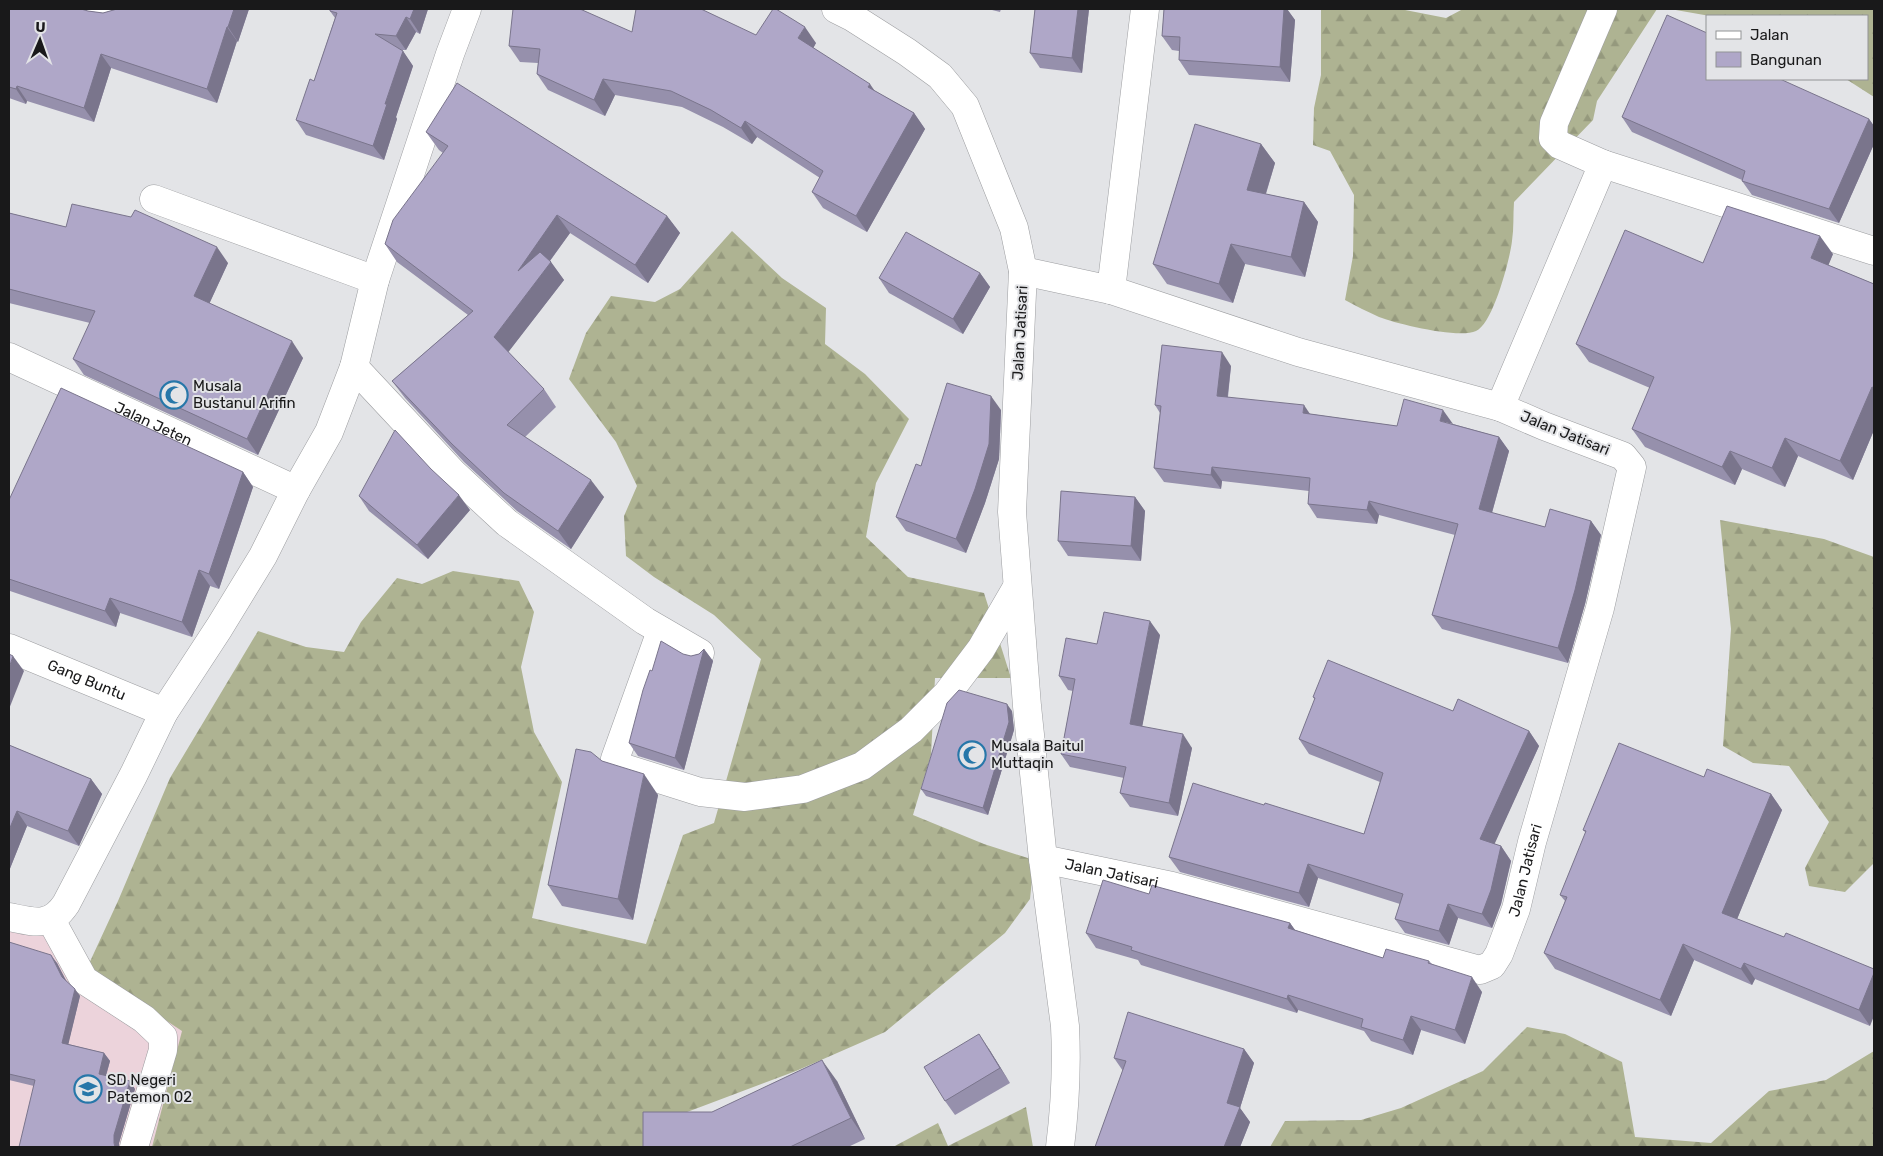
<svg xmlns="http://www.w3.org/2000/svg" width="1883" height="1156" font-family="Rubik,sans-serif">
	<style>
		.education { fill: #ecd3db }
		.forest { fill: url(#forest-firs) }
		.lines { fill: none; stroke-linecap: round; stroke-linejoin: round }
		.minor-casing { stroke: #9d9ea1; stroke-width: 29 }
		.minor { stroke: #fff; stroke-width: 28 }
		.wall { fill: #9690ac }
		.shaded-wall { fill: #7a758c }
		.building { fill: #afa7c8; stroke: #7a758c }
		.labels { text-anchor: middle; stroke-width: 4; stroke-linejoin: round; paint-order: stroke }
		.street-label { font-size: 15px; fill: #19191a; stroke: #e3e4e7 }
		.poi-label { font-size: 15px; fill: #19191a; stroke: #e3e4e7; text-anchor: start }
	</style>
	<defs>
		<pattern id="forest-firs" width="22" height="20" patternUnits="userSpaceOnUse" patternTransform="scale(1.25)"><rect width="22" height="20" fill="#aeb392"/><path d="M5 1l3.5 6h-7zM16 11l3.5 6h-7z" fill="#95997d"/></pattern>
	</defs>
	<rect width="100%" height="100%" fill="#e3e4e7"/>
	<path class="education" d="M9 922 40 929 62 951 183 1031 152 1147H9Z"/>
	<g class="forest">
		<path d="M1317 9H1400L1446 18 1463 9H1657L1597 101 1593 120 1514 202C1513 215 1514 228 1512 241 1510 259 1493 324 1476 331 1459 339 1397 324 1379 317 1368 312 1356 306 1345 300L1353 256 1354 195 1330 151 1313 145 1314 108 1321 75V10Z"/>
		<path d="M1670 9H1874V97L1846 79H1867V16H1710Z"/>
		<path d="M732 231 782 278 826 308 825 344 865 374 909 419 876 483 866 537 908 577 984 593 1011 678H935L931 755 913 815 984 844 1034 860 1030 899 1005 933 885 1032 796 1071 658 1123 649 1147H152L182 1031 87 968 118 901 170 778 258 631 306 647 344 652 361 622 397 578 422 584 453 571 519 581 534 612 521 667 534 732 562 782 532 918 646 944 683 835 714 823 761 659 714 615 654 577 626 556 624 516 637 486 616 442 569 379 586 333 611 296 655 302 680 289Z"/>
		<path d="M1720 520 1824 539 1874 557V863L1845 892 1809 886 1805 868 1829 822 1789 766 1753 763 1723 746 1731 629Z"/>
		<path d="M1527 1027 1565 1034 1622 1062 1635 1137 1711 1143 1769 1091 1826 1080 1874 1051V1147H1270L1285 1121 1361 1120 1401 1108 1483 1071Z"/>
		<path d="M1026 1107 1033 1147H893L938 1123 948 1146Z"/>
	</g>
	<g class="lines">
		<g class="minor-casing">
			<g id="minor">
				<path d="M95 9C103 11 113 14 121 9"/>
				<path d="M836 9 852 17 907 52 940 76 965 106 1014 228 1023 271 1012 512 1027 706 1043 859 1065 1026C1067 1066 1065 1107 1060 1147"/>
				<path d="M1603 164 1560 145 1553 138 1554 123 1603 9"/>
				<path d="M154 199 375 280"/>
				<path d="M1023 271 1111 290 1298 352 1500 407 1603 164 1874 251"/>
				<path d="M1111 290 1145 9"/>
				<path id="s1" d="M9 357 296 490"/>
				<path d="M354 367 453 473 507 523 645 621 700 653"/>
				<path d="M661 631 615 759 621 767 700 792 745 797 803 789 862 766 911 730 947 694 981 649 1017 587"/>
				<path id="s2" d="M9 648 164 712"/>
				<path id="s3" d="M1043 859 1172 886 1480 970 1492 965 1499 954 1516 909 1532 842 1600 608 1632 467 1623 456 1544 426 1500 407"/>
				<path d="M9 917C34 922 50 928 66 904L134 774 164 712 219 628 263 556 296 490 329 432 354 367 375 280 450 54 467 9"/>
				<path d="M51 920 84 980 144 1019 163 1037V1050L134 1147"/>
			</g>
		</g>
		<use href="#minor" class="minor"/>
	</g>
	<g class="wall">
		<path d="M9 9 88 11 103 13 117 9H249L238 42 237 41 217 103 111 68 94 122 27 101 26 104 9 98Z"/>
		<path d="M428 9 420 34 416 32 406 50H400L403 51 413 66 396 117 397 119 384 160 306 135 296 120 314 81 335 18 330 11Z"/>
		<path d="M988 9H1001L1000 12Z"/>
		<path d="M1035 9H1089L1082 73 1040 68 1030 53Z"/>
		<path d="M1164 9H1287L1295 20 1290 82 1189 75 1179 60V51L1172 50 1162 36Z"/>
		<path d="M632 32 756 35 816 43 813 48 875 91 914 113 925 129 867 232 823 208 812 192 820 178 757 137 752 144 723 127 682 107 615 95 605 116 548 90 537 74 538 63 520 62 509 46Z"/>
		<path d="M1707 79 1869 119 1874 126V144L1839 223 1752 195 1742 181V180L1632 132 1622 117Z"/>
		<path d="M426 132 667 216 680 233 648 283 570 233 550 261 564 280 508 352 544 389 556 407 525 437 604 497 571 549 517 511 464 462 405 398 392 381 468 315 397 262 385 244 443 153 439 150Z"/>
		<path d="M1261 144 1275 163 1266 194 1304 202 1318 222 1305 277 1245 264 1233 303 1167 284 1153 264Z"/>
		<path d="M9 213 66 227 228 263 209 304 303 358 258 455 84 375 73 359 90 323 9 303Z"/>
		<path d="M1833 254 1828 265 1874 284V430L1853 480 1798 456 1785 487 1742 469 1735 485 1645 447 1632 429 1650 388 1589 362 1576 344 1703 263Z"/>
		<path d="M980 273 990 287 963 334 889 293 879 278Z"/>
		<path d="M1231 366 1228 397 1311 414 1397 426 1453 424 1499 437 1509 451 1492 513 1545 527 1591 521 1601 535 1585 604 1568 663 1442 629 1432 615 1455 535 1379 515 1377 524 1317 518 1308 504 1309 491 1222 481 1221 489 1164 482 1154 468 1160 413 1155 405Z"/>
		<path d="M1001 410 999 459 985 503 966 553 906 531 896 517 921 466Z"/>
		<path d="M243 472 253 487 219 589 210 586 192 637 120 613 116 627 10 591 9 594V500Z"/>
		<path d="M359 496 470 510 428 559 369 511Z"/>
		<path d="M1135 497 1145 511 1141 561 1068 556 1058 541Z"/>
		<path d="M1160 635 1142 726 1192 748 1178 816 1130 807 1120 793 1124 778 1070 767 1061 754 1073 691 1068 690 1059 676 1097 644Z"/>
		<path d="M704 649 713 661 684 770 638 756 629 743 652 671 691 656 699 654Z"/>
		<path d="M1313 697 1453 711 1529 731 1539 746 1494 844 1501 846 1511 861 1501 904 1492 928 1458 918 1449 945 1405 933 1395 919 1400 904 1318 878 1309 907 1180 872 1169 857 1264 805 1364 834 1380 782 1309 754 1299 739 1315 700Z"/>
		<path d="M1012 711 1014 730 988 815 926 796 921 789Z"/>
		<path d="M9 745 91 779 102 794 79 846 27 826 9 871Z"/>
		<path d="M602 761 658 795 633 920 562 906 548 885Z"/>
		<path d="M1704 777 1771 794 1782 810 1737 919 1784 937 1874 969 1870 1026 1755 979 1752 985 1694 960 1671 1016 1555 969 1544 953 1565 901 1560 895 1586 833 1583 830Z"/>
		<path d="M1149 894 1290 923 1295 930 1383 958 1429 961 1432 964 1482 992 1465 1044 1421 1030 1413 1055 1371 1041 1364 1031 1298 1010 1297 1013 1141 965 1138 960 1096 948 1086 933Z"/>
		<path d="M9 942 57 963 65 980 80 996 68 1044 104 1053 110 1061 106 1076 135 1089 119 1143 34 1086 9 1080Z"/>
		<path d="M989 1049 1010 1083 955 1115 945 1101Z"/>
		<path d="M1244 1049 1254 1063 1240 1108 1250 1122 1240 1147H1095L1123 1071 1114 1058Z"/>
		<path d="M837 1081 865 1139 848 1147H643L712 1112Z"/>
	</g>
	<g class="shaded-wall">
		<path d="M234 9H249L238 42 228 27Z"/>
		<path d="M414 9H428L420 34 410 19Z"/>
		<path d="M1078 9H1089L1082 73 1072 58Z"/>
		<path d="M1284 9H1287L1295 20 1290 82 1280 67Z"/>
		<path d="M406 17 416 32 406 50 396 36Z"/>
		<path d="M227 27 237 41 217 103 207 89Z"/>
		<path d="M805 27 816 43 810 54 798 38Z"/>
		<path d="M403 51 413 66 396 117 397 119 384 160 373 146 385 104Z"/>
		<path d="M101 54 111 68 94 122 84 108Z"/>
		<path d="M603 79 615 95 605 116 594 100Z"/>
		<path d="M870 84 881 100 868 87Z"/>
		<path d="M17 86 27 101 26 104 16 89Z"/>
		<path d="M914 113 925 129 867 232 856 216Z"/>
		<path d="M1869 119 1874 126V144L1839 223 1829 209Z"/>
		<path d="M745 121 757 137 752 144 741 128Z"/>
		<path d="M1261 144 1275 163 1261 209 1247 190Z"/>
		<path d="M1304 202 1318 222 1305 277 1291 257Z"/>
		<path d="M557 215 570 233 530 288 518 271Z"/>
		<path d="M667 216 680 233 648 283 635 265Z"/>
		<path d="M1820 236 1833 254 1824 276 1811 258Z"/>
		<path d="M1231 244 1245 264 1233 303 1219 284Z"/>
		<path d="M217 247 228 263 205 313 194 296Z"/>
		<path d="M551 262 564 280 506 355 494 337Z"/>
		<path d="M980 273 990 287 963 334 953 319Z"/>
		<path d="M292 341 303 358 258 455 247 439Z"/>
		<path d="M1222 352 1231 366 1226 410 1217 396Z"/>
		<path d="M1872 387 1874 390V430L1853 480 1840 461Z"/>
		<path d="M991 396 1001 410 999 459 985 503 966 553 956 539Z"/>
		<path d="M1304 405 1314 420 1303 413Z"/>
		<path d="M1443 410 1453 424 1440 421Z"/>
		<path d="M1499 437 1509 451 1489 523 1479 509Z"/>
		<path d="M1785 438 1798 456 1785 487 1772 468Z"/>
		<path d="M1730 451 1742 469 1735 485 1722 467Z"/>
		<path d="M1212 467 1222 481 1221 489 1211 475Z"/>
		<path d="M243 472 253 487 219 589 209 574Z"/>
		<path d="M591 480 604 497 571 549 558 531Z"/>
		<path d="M459 495 470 510 428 559 417 545Z"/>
		<path d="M1135 497 1145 511 1141 561 1131 546Z"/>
		<path d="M1369 501 1379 515 1377 524 1367 510Z"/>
		<path d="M1591 521 1601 535 1585 604 1568 663 1558 648Z"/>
		<path d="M199 570 210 586 192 637 182 622Z"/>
		<path d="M110 598 120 613 116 627 105 611Z"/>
		<path d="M1150 621 1160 635 1140 738 1130 724Z"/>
		<path d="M704 649 713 661 684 770 675 758Z"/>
		<path d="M13 656 24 671 9 709V668Z"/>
		<path d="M1007 704 1012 711 1014 730 988 815 983 808Z"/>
		<path d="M1529 731 1539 746 1490 854 1480 839Z"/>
		<path d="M1183 734 1192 748 1178 816 1169 803Z"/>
		<path d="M644 774 658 795 633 920 618 899Z"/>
		<path d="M91 779 102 794 79 846 68 831Z"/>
		<path d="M1771 794 1782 810 1733 929 1722 913Z"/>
		<path d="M17 811 27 826 9 871V830Z"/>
		<path d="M1501 846 1511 861 1501 904 1492 928 1482 914Z"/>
		<path d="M1308 864 1318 878 1309 907 1299 893Z"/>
		<path d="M1448 904 1458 918 1449 945 1439 931Z"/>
		<path d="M1290 923 1300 937 1288 928Z"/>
		<path d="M1683 944 1694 960 1671 1016 1660 1000Z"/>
		<path d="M51 955 57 963 68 984 62 977Z"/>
		<path d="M1744 963 1755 979 1752 985 1741 969Z"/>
		<path d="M1874 973V1016L1870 1026 1859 1010Z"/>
		<path d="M1472 977 1482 992 1465 1044 1455 1030Z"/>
		<path d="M75 989 80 996 67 1050 62 1043Z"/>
		<path d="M1288 995 1298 1010 1297 1013 1287 999Z"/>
		<path d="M1411 1016 1421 1030 1413 1055 1403 1040Z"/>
		<path d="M979 1034 989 1049 1010 1083 1000 1068Z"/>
		<path d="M1244 1049 1254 1063 1240 1108 1250 1122 1240 1147H1224L1227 1103Z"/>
		<path d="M104 1053 110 1061 104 1082 99 1074Z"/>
		<path d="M822 1060 837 1081 865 1139 851 1118Z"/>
		<path d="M130 1081 135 1089 119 1143V1147H115L114 1143V1135Z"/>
	</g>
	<g class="building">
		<path d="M9 9H81L88 11 103 13 117 9H234L228 27H227L207 89 101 54 84 108 17 86 16 89 9 87Z"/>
		<path d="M330 9H414L410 19 406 17 396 36 375 34 403 51 385 104H387L373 146 296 120 310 79 314 81 337 13 330 11Z"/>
		<path d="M513 9H580L632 32 636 9H701L756 35 773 9H776L805 27 798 38 870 84 868 87 914 113 856 216 812 192 823 171 745 121 741 128 711 110 671 91 603 79 594 100 537 74 540 49 509 46Z"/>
		<path d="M1035 9H1078L1072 58 1030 53Z"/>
		<path d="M1164 9H1284L1280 67 1179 60 1180 37 1162 36Z"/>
		<path d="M1667 15 1707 33V79H1780L1869 119 1829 209 1742 181 1745 171 1622 117Z"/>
		<path d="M457 83 667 216 635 265 557 215 518 271 540 252 551 262 494 337 544 389 507 425 591 480 558 531 504 493 452 444 392 381 473 311 385 244 393 220 448 146 426 132Z"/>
		<path d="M1195 124 1261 144 1247 190 1304 202 1291 257 1231 244 1219 284 1153 264Z"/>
		<path d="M72 204 131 217 135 210 217 247 194 296 292 341 247 439 73 359 95 311 9 289V213L66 227Z"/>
		<path d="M1727 206 1820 236 1811 258 1874 284V388L1872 387 1840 461 1785 438 1772 468 1730 451 1722 467 1632 429 1654 377 1576 344 1625 230 1703 263Z"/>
		<path d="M906 232 980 273 953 319 879 278Z"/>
		<path d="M1162 345 1222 352 1217 396 1304 405 1303 413 1397 426 1404 399 1443 410 1440 421 1499 437 1479 509 1545 527 1550 509 1591 521 1575 590 1558 648 1432 615 1458 524 1369 501 1367 510 1308 504 1310 478 1212 467 1211 475 1154 468 1161 406 1155 405Z"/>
		<path d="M947 383 991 396 989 444 975 489 956 539 896 517 916 464 921 466Z"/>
		<path d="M61 388 243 472 209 574 199 570 182 622 110 598 105 611 9 579V500Z"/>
		<path d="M395 430 431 469 459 495 417 545 359 496Z"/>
		<path d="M1061 491 1135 497 1131 546 1058 541Z"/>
		<path d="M1104 612 1150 621 1130 724 1183 734 1169 803 1120 793 1126 767 1061 754 1075 679 1059 676 1066 638 1097 644Z"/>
		<path d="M661 641 683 654 691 656 699 654 704 649 675 758 629 743 643 690 650 670 652 671Z"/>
		<path d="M9 654 13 656 9 668Z"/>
		<path d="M1328 660 1453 711 1458 699 1529 731 1480 839 1501 846 1491 890 1482 914 1448 904 1439 931 1395 919 1403 894 1308 864 1299 893 1169 857 1193 783 1264 805 1265 803 1364 834 1383 773 1299 739 1315 698 1313 697Z"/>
		<path d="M959 690 1007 704 1009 722 983 808 921 789 947 703Z"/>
		<path d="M1619 743 1704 777 1707 769 1771 794 1722 913 1784 937 1786 933 1874 969V973L1859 1010 1744 963 1741 969 1683 944 1660 1000 1544 953 1567 897 1560 895 1586 831 1583 830Z"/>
		<path d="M9 745 91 779 68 831 17 811 9 830Z"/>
		<path d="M576 749 591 752 602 761 644 774 618 899 548 885Z"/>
		<path d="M1103 880 1149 894 1152 885 1158 887 1290 923 1288 928 1383 958 1386 949 1429 961 1428 963 1472 977 1455 1030 1411 1016 1403 1040 1361 1027 1363 1019 1288 995 1287 999 1131 950 1132 947 1086 933Z"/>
		<path d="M9 942 51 955 62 977 75 989 62 1043 104 1053 99 1074 130 1081 114 1135V1143L115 1147H19L35 1080 9 1074Z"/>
		<path d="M1128 1012 1244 1049 1227 1103 1240 1107 1224 1147H1095L1126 1061 1114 1058Z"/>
		<path d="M979 1034 1000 1068 945 1101 924 1067Z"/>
		<path d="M822 1060 851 1118 790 1147H643V1112H712Z"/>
	</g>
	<defs>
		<g id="mosque-ring" transform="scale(1.4375)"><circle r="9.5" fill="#e3e4e7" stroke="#2777a9" stroke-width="1.5"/><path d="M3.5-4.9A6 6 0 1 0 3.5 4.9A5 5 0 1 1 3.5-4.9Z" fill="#2777a9"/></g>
		<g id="school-ring" transform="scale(1.4375)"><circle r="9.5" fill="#e3e4e7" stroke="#2777a9" stroke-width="1.5"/><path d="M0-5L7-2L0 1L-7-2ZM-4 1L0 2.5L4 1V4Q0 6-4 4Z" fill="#2777a9"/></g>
	</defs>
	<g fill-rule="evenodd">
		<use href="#mosque-ring" x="174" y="395"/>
		<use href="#mosque-ring" x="972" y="755"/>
		<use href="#school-ring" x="88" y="1089"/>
	</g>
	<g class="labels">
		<g class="street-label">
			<text transform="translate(1020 333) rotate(-87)" y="5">Jalan Jatisari</text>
			<text dy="5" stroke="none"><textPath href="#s1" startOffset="159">Jalan Jeten</textPath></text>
			<text transform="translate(1565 433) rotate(22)" y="5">Jalan Jatisari</text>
			<text dy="5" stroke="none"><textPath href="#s2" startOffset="84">Gang Buntu</textPath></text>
			<text dy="5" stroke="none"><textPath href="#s3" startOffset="565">Jalan Jatisari</textPath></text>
			<text dy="5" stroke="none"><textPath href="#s3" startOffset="70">Jalan Jatisari</textPath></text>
		</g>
		<g class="poi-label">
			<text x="193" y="391">Musala<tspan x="193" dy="17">Bustanul Arifin</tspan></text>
			<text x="991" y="751">Musala Baitul<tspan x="991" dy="17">Muttaqin</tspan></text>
			<text x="107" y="1085">SD Negeri<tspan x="107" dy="17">Patemon 02</tspan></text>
		</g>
	</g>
	<rect width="1883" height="1156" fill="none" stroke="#19191a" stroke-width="20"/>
	<rect x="1706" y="15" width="162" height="65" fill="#e3e4e7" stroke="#929395"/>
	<rect x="1716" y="31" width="25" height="8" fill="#ffffff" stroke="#929395"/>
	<text x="1750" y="40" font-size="15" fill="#19191a">Jalan</text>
	<rect x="1716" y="52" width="25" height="15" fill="#afa7c8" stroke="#929395"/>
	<text x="1750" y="65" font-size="15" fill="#19191a">Bangunan</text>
	<g transform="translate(40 40) rotate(2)" stroke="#e3e4e7" stroke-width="4" paint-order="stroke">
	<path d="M0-4L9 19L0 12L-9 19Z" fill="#19191a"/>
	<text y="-8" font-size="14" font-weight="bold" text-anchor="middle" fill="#19191a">U</text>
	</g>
</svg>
